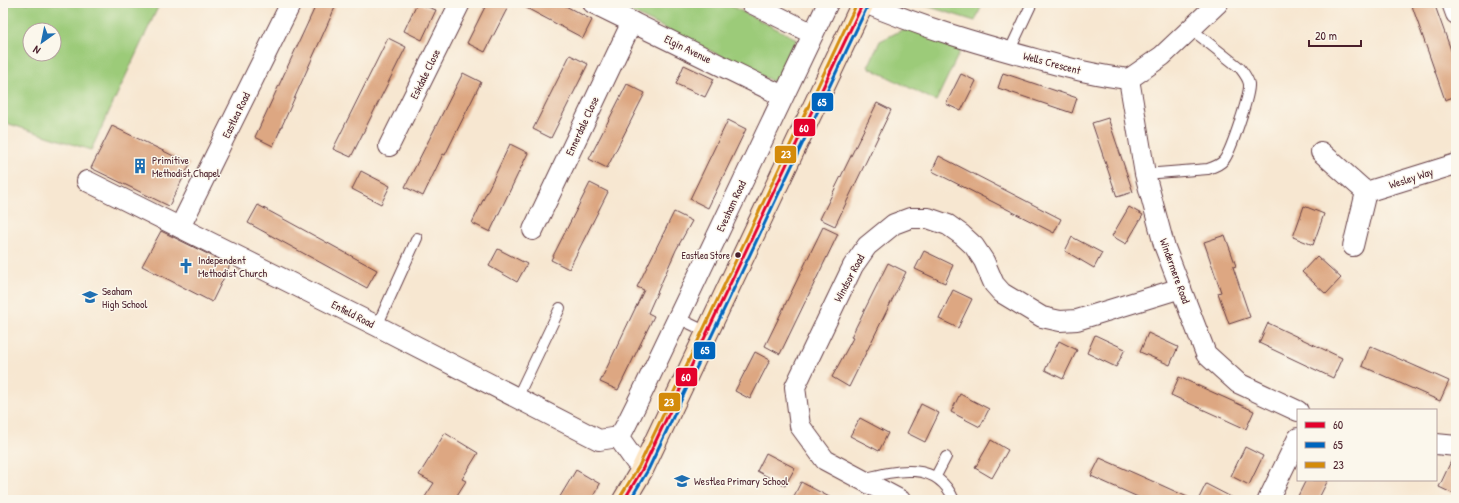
<svg xmlns="http://www.w3.org/2000/svg" width="1459" height="503" font-family="'Patrick Hand',sans-serif">
	<style>
		.green { fill: #9ccb79; stroke: #737552; fill-rule: evenodd }
		.building { fill: #dda782 }
		.lines { fill: none; stroke-linecap: round; stroke-linejoin: round }
		.lane-casing { stroke: #643d44; stroke-width: 12 }
		.street-casing { stroke: #643d44; stroke-width: 22 }
		.secondary-casing { stroke: #643d44; stroke-width: 24 }
		.lane { stroke: #fff; stroke-width: 10 }
		.street { stroke: #fff; stroke-width: 20 }
		.secondary { stroke: #fce5c4; stroke-width: 22 }
		.bus-1-casing { stroke: #fbf7ec; stroke-width: 6 }
		.bus-2-casing { stroke: #fbf7ec; stroke-width: 6 }
		.bus-3-casing { stroke: #fbf7ec; stroke-width: 6 }
		.bus-1 { stroke: #e4002b; stroke-width: 3 }
		.bus-2 { stroke: #0065bd; stroke-width: 3 }
		.bus-3 { stroke: #d48b09; stroke-width: 3 }
		.bus-dot { fill: #4a1f2b; stroke: #fbf7ec; stroke-width: 1.5 }
		.labels { text-anchor: middle; stroke-width: 3; stroke-linejoin: round; paint-order: stroke }
		.bus-label { font-size: 10px; fill: #4a1f2b; stroke: #fbf7ec; text-anchor: end }
		.street-label { font-size: 11px; fill: #4a1f2b; stroke: #fbf7ec }
		.poi-label { font-size: 11px; fill: #4a1f2b; stroke: #fbf7ec; text-anchor: start }
		.line-badge { stroke: #fbf7ec; stroke-width: 1.5 }
		.badge-label { font-size: 11px; text-anchor: middle; font-weight: bold; fill: #fff }
	</style>
	<rect width="100%" height="100%" fill="#fbf7ec"/>
	<filter id="ink" filterUnits="userSpaceOnUse"><feTurbulence type="fractalNoise" baseFrequency=".025" numOctaves="2"/><feDisplacementMap in="SourceGraphic" scale="8" xChannelSelector="R" yChannelSelector="G"/><feConvolveMatrix kernelMatrix="1 2 1 2 8 2 1 2 1" color-interpolation-filters="sRGB"/></filter>
	<filter id="wash" filterUnits="userSpaceOnUse"><feTurbulence type="fractalNoise" baseFrequency=".012" numOctaves="4" result="noise"/><feDisplacementMap in="SourceGraphic" scale="16" xChannelSelector="R" yChannelSelector="G"/><feGaussianBlur stdDeviation="0.9" result="paint"/><feColorMatrix in="noise" values="0 0 0 0 0 0 0 0 0 0 0 0 0 0 0 0 0 1.4 0 .05"/><feComposite in="paint" operator="in"/></filter>
	<g filter="url(#wash)">
		<rect width="100%" height="100%" fill="#f7e7d1"/>
		<g class="green">
			<path d="M3 3H160L91 150 3 122ZM30 30H54V54H30Z"/>
			<path d="M613 3H725L797 39 776 83Z"/>
			<path d="M917 3H983L975 21Z"/>
			<path d="M906 28 961 49 936 101 868 67 880 41Z"/>
		</g>
		<g id="blocks">
			<g class="building">
				<path d="M317 3H337L273 146 255 137Z"/>
				<path d="M417 3 436 10 422 40 404 31Z"/>
				<path d="M487 3H510L485 52 467 43Z"/>
				<path d="M517 3H560L592 20 583 38Z"/>
				<path d="M1411 3H1434L1456 64V96L1445 100Z"/>
				<path d="M388 38 406 47 351 157 333 149Z"/>
				<path d="M570 55 588 64 551 138 533 129Z"/>
				<path d="M684 65 714 79 705 97 676 84Z"/>
				<path d="M463 73 481 82 445 155 443 154 423 196 405 187Z"/>
				<path d="M1003 73 1077 98 1072 113 998 88Z"/>
				<path d="M961 74 976 81 961 111 946 104Z"/>
				<path d="M627 84 645 93 607 168 589 159Z"/>
				<path d="M877 103 891 110 835 226 820 219Z"/>
				<path d="M1108 118 1133 192 1117 197 1092 123Z"/>
				<path d="M728 120 746 129 708 208 690 199Z"/>
				<path d="M112 126 190 164 169 206 91 168Z"/>
				<path d="M510 144 528 153 490 232 472 223Z"/>
				<path d="M939 156 1061 219 1054 233 932 171Z"/>
				<path d="M361 171 390 186 381 204 352 189Z"/>
				<path d="M590 183 608 192 569 269 551 260Z"/>
				<path d="M258 205 377 270 367 288 248 223Z"/>
				<path d="M1304 206 1324 214 1313 245 1293 237Z"/>
				<path d="M1129 207 1143 215 1126 244 1112 236Z"/>
				<path d="M674 212 692 221 676 250 648 313 654 316 618 390 600 382 644 290 637 287Z"/>
				<path d="M823 227 838 234 780 354 765 346Z"/>
				<path d="M161 231 230 265 212 302 142 266Z"/>
				<path d="M1225 235 1236 266 1233 267 1250 317 1229 324 1218 293 1221 292 1204 242Z"/>
				<path d="M1072 237 1102 253 1094 268 1065 251Z"/>
				<path d="M498 249 527 264 517 282 489 266Z"/>
				<path d="M924 251 953 265 945 283 915 269Z"/>
				<path d="M1317 256 1341 278 1326 294 1302 272Z"/>
				<path d="M888 263 906 272 849 387 832 377 853 338 851 337Z"/>
				<path d="M953 290 972 299 958 328 939 319Z"/>
				<path d="M1268 323 1342 358 1333 378 1259 343Z"/>
				<path d="M1148 333 1178 347 1170 365 1140 352Z"/>
				<path d="M1095 335 1125 349 1116 367 1087 353Z"/>
				<path d="M1059 341 1077 350 1063 379 1045 370Z"/>
				<path d="M1370 346 1449 381 1440 401 1362 366Z"/>
				<path d="M755 352 770 360 750 399 735 391Z"/>
				<path d="M1179 377 1254 411 1246 429 1171 395Z"/>
				<path d="M960 394 989 409 980 427 951 412Z"/>
				<path d="M921 404 939 413 925 442 907 433Z"/>
				<path d="M860 418 888 433 879 451 850 436Z"/>
				<path d="M445 433 478 453 462 479 466 481 454 500H423L434 483 419 475Z"/>
				<path d="M991 440 1008 450 992 478 975 468Z"/>
				<path d="M1245 447 1263 456 1249 485 1231 476Z"/>
				<path d="M766 453 795 468 785 486 757 471Z"/>
				<path d="M1453 457H1456V495L1439 487Z"/>
				<path d="M1100 458 1161 485 1194 500H1145L1138 497 1091 476Z"/>
				<path d="M576 470 600 484 591 500H558Z"/>
				<path d="M1306 480H1328L1318 500H1296Z"/>
				<path d="M801 482 835 500H792Z"/>
				<path d="M1206 484 1237 500H1198Z"/>
			</g>
		</g>
	</g>
	<g filter="url(#ink)">
		<use href="#blocks" fill-opacity="0" stroke="#643d44" stroke-width="1"/>
		<g class="lines">
			<g class="lane-casing">
				<g id="lane">
					<path d="M1009 52 1032 3"/>
					<path d="M1145 174 1208 169C1214 167 1220 165 1224 160 1231 151 1250 95 1249 84 1248 78 1243 72 1240 68L1191 29"/>
					<path d="M678 318 707 332"/>
					<path d="M377 326 417 238"/>
					<path d="M517 398 560 308"/>
					<path d="M936 476 946 457"/>
					<path d="M862 479C897 470 937 460 954 500"/>
				</g>
			</g>
			<g class="street-casing">
				<g id="street">
					<path d="M593 3 783 96"/>
					<path d="M751 3 813 34"/>
					<path d="M865 3C921 27 980 44 1039 60 1069 68 1098 76 1129 79L1162 56 1218 3"/>
					<path d="M1452 3 1456 14"/>
					<path d="M1129 79 1145 174 1164 245 1206 354 1238 383 1298 411"/>
					<path d="M389 146 460 3"/>
					<path d="M1321 152 1366 192 1353 246"/>
					<path d="M87 181 377 326 599 440 618 437"/>
					<path d="M1366 192 1456 164"/>
					<path d="M180 227 291 3"/>
					<path d="M533 230 632 22"/>
					<path d="M618 437 624 429 643 391 828 3"/>
					<path d="M618 437 635 461 643 468"/>
					<path d="M1436 444 1456 446"/>
					<path d="M900 500 825 460 800 426 795 387 853 266 867 246 894 224 910 218H928L948 225 962 235 974 246 984 261 994 284 1002 293 1042 317 1060 321 1077 320 1181 288"/>
					<path d="M1268 500 1298 438"/>
				</g>
			</g>
			<g class="secondary-casing">
				<path id="secondary" d="M624 500 643 468 863 3"/>
			</g>
			<use href="#lane" class="lane"/>
			<use href="#street" class="street"/>
			<use href="#secondary" class="secondary"/>
			<g class="bus-1-casing">
				<path id="bus-1" d="M624 500 643 468 863 3"/>
			</g>
			<g class="bus-2-casing">
				<path id="bus-2" d="M630 500 648 470 868 5"/>
			</g>
			<g class="bus-3-casing">
				<path id="bus-3" d="M620 497 639 466 857 3"/>
			</g>
			<use href="#bus-1" class="bus-1"/>
			<use href="#bus-2" class="bus-2"/>
			<use href="#bus-3" class="bus-3"/>
		</g>
	</g>
	<defs>
		<g id="building-bare" transform="scale(1.2)"><path d="M-4-6H4V6H1V3H-1V6H-4ZM-2.5-4.3h1.7v1.8h-1.7ZM.8-4.3h1.7v1.8H.8ZM-2.5-1h1.7V.8h-1.7ZM.8-1h1.7V.8H.8Z" fill="#1f6fb2" stroke="#fbf7ec" stroke-width="2.5" paint-order="stroke"/></g>
		<g id="church-bare" transform="scale(1.2)"><path d="M-1.2-6h2.4v3.5h3.3v2.4h-3.3V6h-2.4V-.1h-3.3v-2.4h3.3Z" fill="#1f6fb2" stroke="#fbf7ec" stroke-width="2.5" paint-order="stroke"/></g>
		<g id="school-bare" transform="scale(1.2)"><path d="M0-5L7-2L0 1L-7-2ZM-4 1L0 2.5L4 1V4Q0 6-4 4Z" fill="#1f6fb2" stroke="#fbf7ec" stroke-width="2.5" paint-order="stroke"/></g>
	</defs>
	<g fill-rule="evenodd">
		<use href="#building-bare" x="140" y="166"/>
		<use href="#church-bare" x="186" y="266"/>
		<use href="#school-bare" x="90" y="297"/>
		<use href="#school-bare" x="682" y="481"/>
	</g>
	<circle class="bus-dot" cx="738" cy="255" r="3.5"/>
	<g class="labels">
		<g class="bus-label">
			<text x="730" y="259">Eastlea Store</text>
		</g>
		<g class="street-label">
			<text transform="translate(688 49) rotate(26)" y="4">Elgin Avenue</text>
			<text transform="translate(1052 63) rotate(15)" y="4">Wells Crescent</text>
			<text transform="translate(425 74) rotate(-64)" y="4">Eskdale Close</text>
			<text transform="translate(236 115) rotate(-64)" y="4">Eastlea Road</text>
			<text transform="translate(582 126) rotate(-65)" y="4">Ennerdale Close</text>
			<text transform="translate(1411 178) rotate(-18)" y="4">Wesley Way</text>
			<text transform="translate(731 206) rotate(-65)" y="4">Evesham Road</text>
			<text transform="translate(1175 271) rotate(70)" y="4">Windermere Road</text>
			<text transform="translate(849 278) rotate(-62)" y="4">Windsor Road</text>
			<text transform="translate(353 314) rotate(27)" y="4">Enfield Road</text>
		</g>
		<g class="poi-label">
			<text x="152" y="164">Primitive<tspan x="152" dy="13">Methodist Chapel</tspan></text>
			<text x="198" y="264">Independent<tspan x="198" dy="13">Methodist Church</tspan></text>
			<text x="102" y="295">Seaham<tspan x="102" dy="13">High School</tspan></text>
			<text x="694" y="485">Westlea Primary School</text>
		</g>
	</g>
	<g class="line-badge">
		<rect x="811" y="92" width="23" height="20" rx="4" fill="#0065bd"/>
		<rect x="793" y="118" width="23" height="19" rx="4" fill="#e4002b"/>
		<rect x="774" y="145" width="23" height="19" rx="4" fill="#d48b09"/>
		<rect x="693" y="341" width="23" height="19" rx="4" fill="#0065bd"/>
		<rect x="675" y="367" width="23" height="20" rx="4" fill="#e4002b"/>
		<rect x="658" y="392" width="23" height="20" rx="4" fill="#d48b09"/>
	</g>
	<g class="badge-label">
		<text x="822" y="106">65</text>
		<text x="804" y="132">60</text>
		<text x="786" y="158">23</text>
		<text x="705" y="354">65</text>
		<text x="686" y="381">60</text>
		<text x="669" y="406">23</text>
	</g>
	<rect width="1459" height="503" fill="none" stroke="#fbf7ec" stroke-width="16"/>
	<rect x="1297" y="409" width="140" height="72" fill="#fbf7ec" stroke="#b4a19f"/>
	<rect x="1305" y="422" width="20" height="6" fill="#e4002b" stroke="#b4a19f"/>
	<text x="1333" y="429" font-size="12" fill="#4a1f2b">60</text>
	<rect x="1305" y="442" width="20" height="6" fill="#0065bd" stroke="#b4a19f"/>
	<text x="1333" y="449" font-size="12" fill="#4a1f2b">65</text>
	<rect x="1305" y="462" width="20" height="6" fill="#d48b09" stroke="#b4a19f"/>
	<text x="1333" y="469" font-size="12" fill="#4a1f2b">23</text>
	<g transform="translate(42 42) rotate(213)"><circle r="19" fill="#fbf7ec" stroke="#b4a19f"/>
	<path d="M0-3L7 15L0 10L-7 15Z" fill="#1f6fb2"/>
	<text y="-6" font-size="11" font-weight="bold" text-anchor="middle" fill="#4a1f2b">N</text>
	</g>
	<path d="M1309 40v6h52v-6" fill="none" stroke="#4a1f2b" stroke-width="2"/>
	<text x="1315" y="40" font-size="12" fill="#4a1f2b" stroke="#fbf7ec" stroke-width="3" paint-order="stroke">20 m</text>
</svg>
